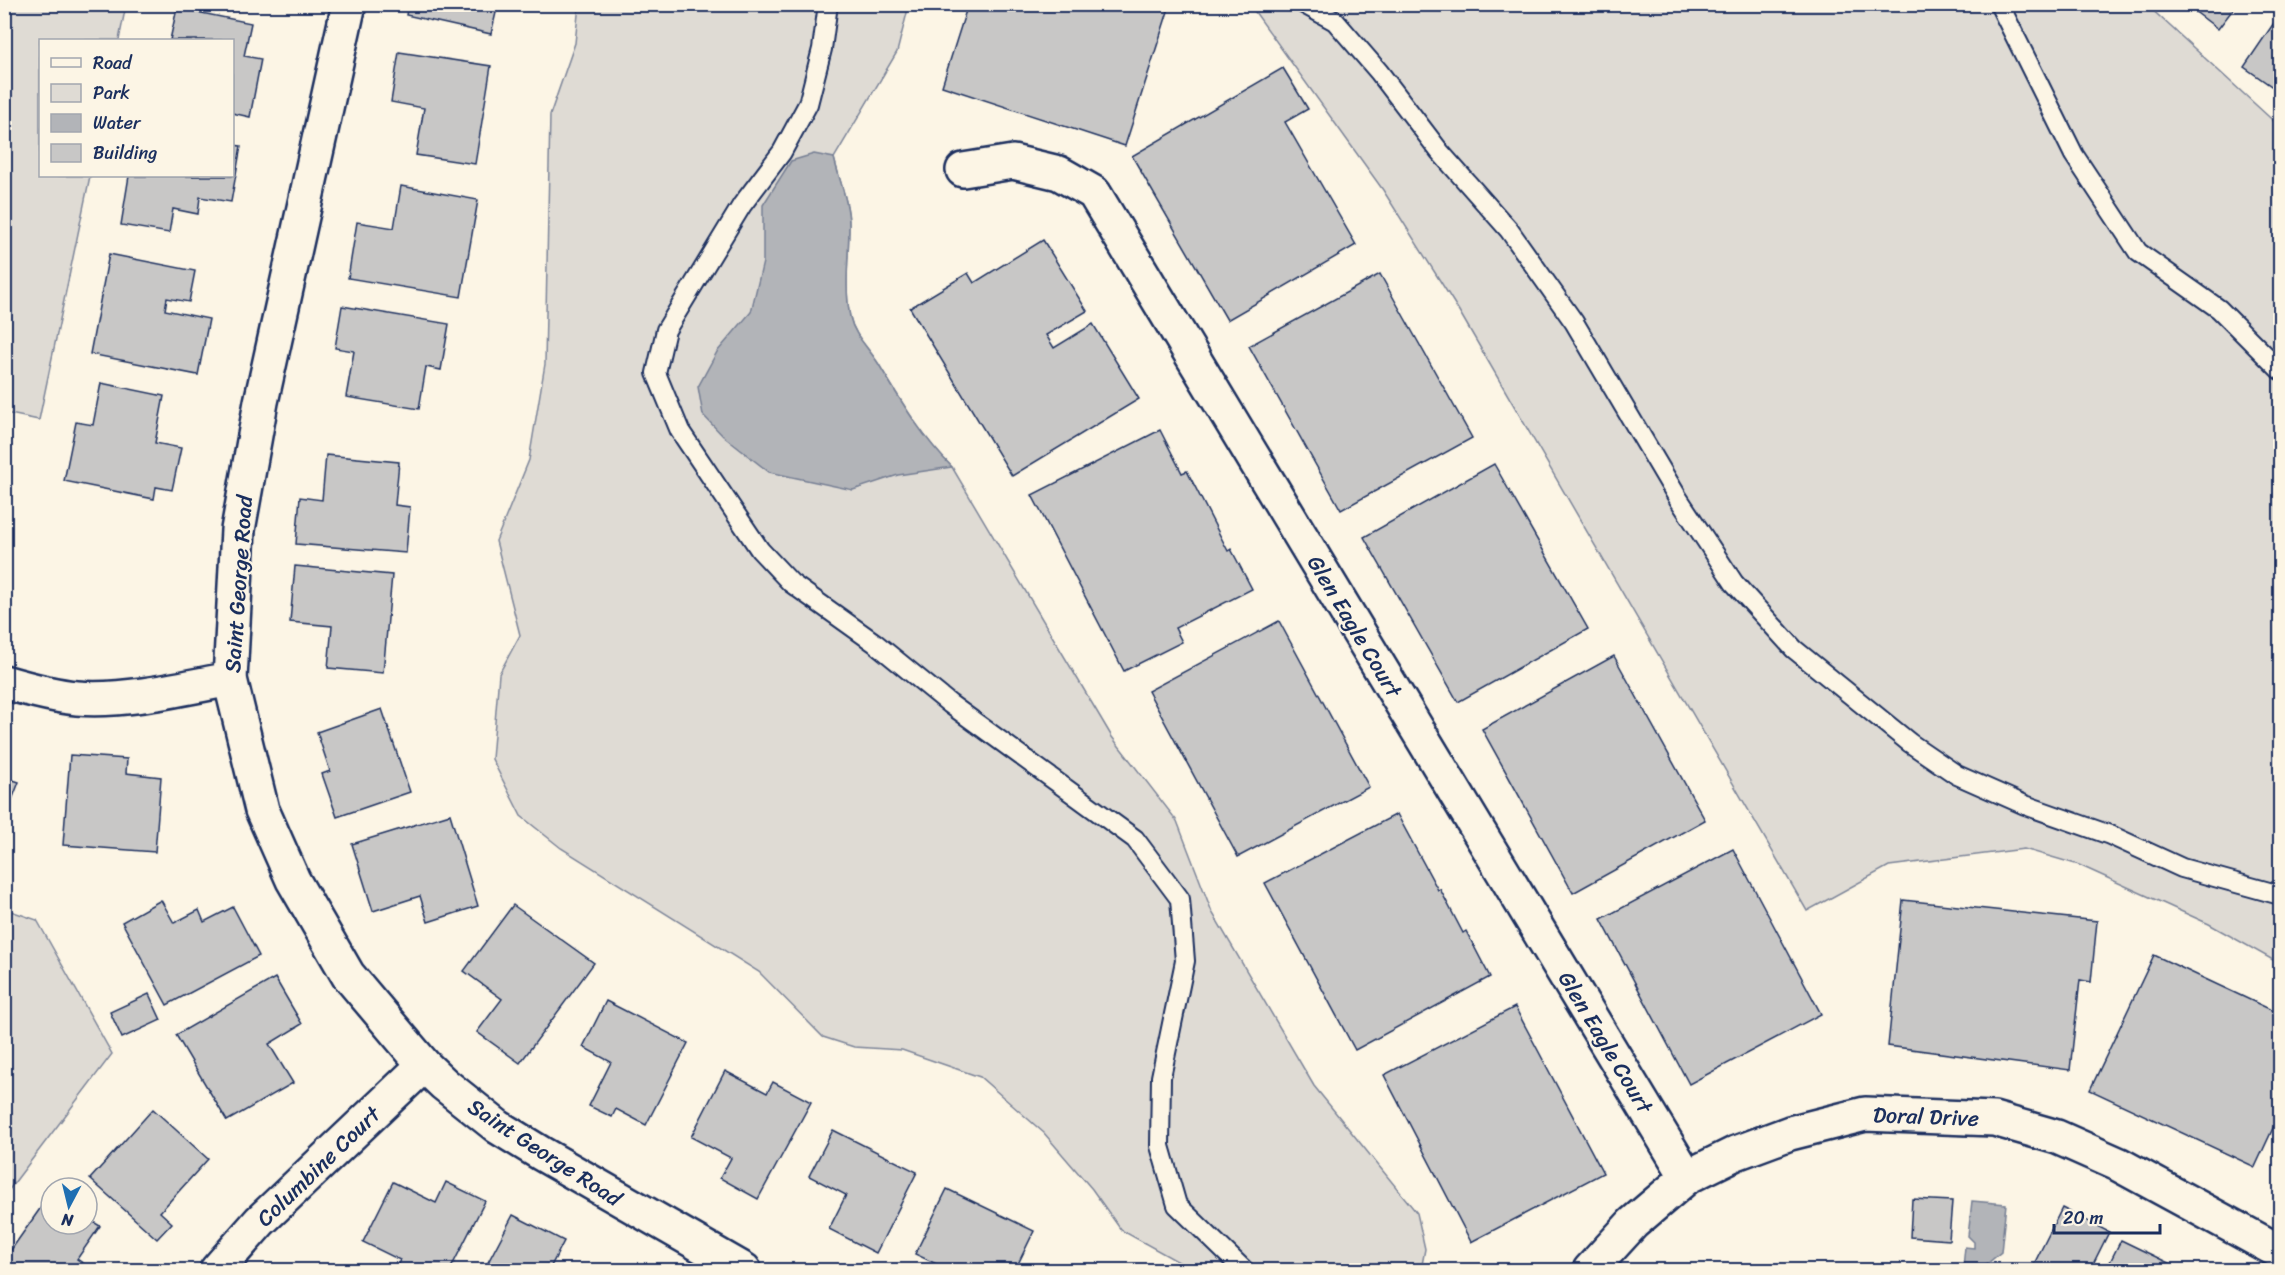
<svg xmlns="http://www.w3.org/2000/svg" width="2285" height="1275" font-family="Sriracha,sans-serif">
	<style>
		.green { fill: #dfdbd4; stroke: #7d8599; stroke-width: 1.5 }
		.water { fill: #b2b4b8; stroke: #767f94; stroke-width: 1.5 }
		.building { fill: #c8c7c6; stroke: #1b2f5e; stroke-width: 1.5 }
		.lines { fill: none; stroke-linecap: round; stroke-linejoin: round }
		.lane-casing { stroke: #1b2f5e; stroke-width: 22 }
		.street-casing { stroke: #1b2f5e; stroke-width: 38 }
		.lane { stroke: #fcf5e5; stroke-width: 18 }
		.street { stroke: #fcf5e5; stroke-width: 33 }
		.labels { text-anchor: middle; stroke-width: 4.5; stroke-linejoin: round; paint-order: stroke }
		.street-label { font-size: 22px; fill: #1b2f5e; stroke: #fcf5e5 }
	</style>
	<rect width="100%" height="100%" fill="#fcf5e5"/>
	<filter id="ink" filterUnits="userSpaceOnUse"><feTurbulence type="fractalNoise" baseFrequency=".0167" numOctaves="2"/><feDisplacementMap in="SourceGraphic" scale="12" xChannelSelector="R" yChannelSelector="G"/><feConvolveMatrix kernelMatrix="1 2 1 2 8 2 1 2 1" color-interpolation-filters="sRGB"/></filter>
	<g filter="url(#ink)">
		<g class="green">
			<path d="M5 4 126 5 119 40H40V176H90L39 420 5 413Z"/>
			<path d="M579 5H909L897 52 834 158C839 179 849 203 849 225 849 255 844 287 850 317 854 336 868 347 878 363 901 401 921 436 952 467L1112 737 1177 821 1212 912 1314 1086 1417 1213 1425 1249 1421 1270H1193L1121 1230 1092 1189 1044 1133 980 1077 902 1050 854 1047 823 1037 759 972 561 848 521 816 492 759 499 674 520 635 496 541 529 460 545 364 550 115 575 43Z"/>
			<path d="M1250 5H2147L2280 127V964L2209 924 2079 865 2024 849 1889 866 1807 911 1459 311 1383 190Z"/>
			<path d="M5 909 37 920 112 1054 5 1195Z"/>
		</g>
		<g class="water">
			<path d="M814 154 834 158C839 179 849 203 849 225 849 255 844 287 850 317 854 336 868 347 878 363 901 401 921 436 952 467L898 475 853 490 769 472 723 436 703 415 698 387 717 352 751 312 763 262V205L791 161Z"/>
			<path d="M1972 1201 2006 1204 2001 1252 1981 1269 1963 1267 1965 1247 1974 1248V1242L1968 1236Z"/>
		</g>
		<g class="building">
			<path d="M408 4H498L491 34 406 15Z"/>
			<path d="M968 4 1170 5 1125 146 942 86Z"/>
			<path d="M2185 4H2237L2218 29Z"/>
			<path d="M177 8 251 23 244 56 261 59 250 117 232 113V40H170Z"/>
			<path d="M2280 14V92L2244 67Z"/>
			<path d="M399 52 491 66 475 164 416 155 424 108 391 102Z"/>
			<path d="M1283 68 1308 109 1285 122 1356 245 1227 320 1132 156Z"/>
			<path d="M232 145 241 146 231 202 200 197 198 214 173 209 169 233 121 225 129 176H232Z"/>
			<path d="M401 186 478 200 461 297 348 278 357 222 394 228Z"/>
			<path d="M1043 240 1087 311 1046 335 1054 348 1093 324 1139 399 1012 476 910 308 968 273 974 283Z"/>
			<path d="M109 254 195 271 189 302 167 298 165 310 209 319 198 375 90 354Z"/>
			<path d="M1380 274 1472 438 1341 510 1249 346Z"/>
			<path d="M342 306 449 324 441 370 426 367 419 409 346 397 354 351 335 348Z"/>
			<path d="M101 383 164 396 155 443 181 448 172 490 156 487 154 499 64 481 76 422 93 425Z"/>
			<path d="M1160 430 1182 473 1187 471 1228 551 1231 549 1252 589 1175 628 1182 642 1124 671 1032 495Z"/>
			<path d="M326 455 399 462 395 505 410 507 406 553 296 544 300 497 322 500Z"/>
			<path d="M1494 464 1588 629 1458 702 1364 537Z"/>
			<path d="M295 566 392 575 383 673 328 668 332 626 290 622Z"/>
			<path d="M1279 621 1369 787 1238 857 1148 691Z"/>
			<path d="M1614 656 1705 820 1573 893 1482 729Z"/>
			<path d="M382 709 410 792 337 817 322 774 330 771 317 732Z"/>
			<path d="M70 755 127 759 126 773 161 777 155 852 63 845Z"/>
			<path d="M4 777 19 782 4 820Z"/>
			<path d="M450 814 478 906 428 922 420 896 373 911 352 844Z"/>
			<path d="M1397 814 1438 890 1440 889 1463 933 1466 931 1490 977 1355 1050 1265 883Z"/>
			<path d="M1733 849 1821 1014 1689 1084 1601 919Z"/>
			<path d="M161 900 174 923 199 910 204 922 233 907 259 956 167 1005 122 922Z"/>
			<path d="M1903 900 2097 921 2091 982 2080 980 2070 1070 1888 1046Z"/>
			<path d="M513 905 594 963 520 1063 477 1032 502 999 464 971Z"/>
			<path d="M2154 955 2280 1014V1113L2255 1167 2090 1090Z"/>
			<path d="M275 978 302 1024 269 1044 293 1083 227 1121 176 1035Z"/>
			<path d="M149 994 161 1020 122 1038 110 1012Z"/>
			<path d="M606 1001 688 1043 646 1125 616 1109 612 1117 589 1106 611 1062 583 1047Z"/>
			<path d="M1515 1007 1603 1173 1471 1242 1384 1075Z"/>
			<path d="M725 1071 767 1093 773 1082 811 1102 758 1199 720 1178 731 1158 691 1137Z"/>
			<path d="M153 1109 208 1159 160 1212 172 1223 157 1239 90 1179Z"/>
			<path d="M833 1130 917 1172 876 1253 829 1229 846 1195 809 1176Z"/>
			<path d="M393 1182 436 1203 446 1182 485 1201 450 1270H395L400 1260 363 1242Z"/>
			<path d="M947 1189 1034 1231 1015 1270H949L915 1254Z"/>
			<path d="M51 1193V1224H87V1218L100 1226 77 1259 93 1270H4V1260Z"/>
			<path d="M1912 1199 1952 1201 1949 1240 1910 1237Z"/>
			<path d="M2062 1208 2109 1232 2090 1270H2031Z"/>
			<path d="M513 1215 564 1241 549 1270H484Z"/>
			<path d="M2121 1240 2183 1270H2106Z"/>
		</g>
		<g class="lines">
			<g class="lane-casing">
				<g id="lane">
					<path d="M828 4 822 49 808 104 782 152 742 205 666 330 656 373 680 431 760 550 791 583 875 643 950 704 1135 839 1180 899 1185 961 1161 1077 1160 1146 1177 1205 1244 1270"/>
					<path d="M1304 4 1335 21 1379 72 1440 152 1509 230 1574 322 1678 498 1734 583 1794 649 1910 743 1957 775 2025 805 2110 835 2182 868 2280 895"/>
					<path d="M1999 4 2074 155 2138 252 2219 309 2280 370"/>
				</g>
			</g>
			<g class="street-casing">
				<g id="street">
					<path d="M349 4 261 402 238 530 230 679 262 810 293 880 348 975 424 1065 444 1084 498 1127 542 1154 744 1270"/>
					<path d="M963 170 1013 162 1059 173 1094 193 1687 1177"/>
					<path d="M4 682C28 689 53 696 77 698 124 702 184 688 230 679"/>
					<path d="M217 1270 260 1221 424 1065"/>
					<path d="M1590 1270 1633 1223 1687 1177 1736 1153 1790 1133 1865 1114 1994 1119 2057 1137 2118 1164 2280 1252"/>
				</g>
			</g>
			<use href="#lane" class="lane"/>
			<use href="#street" class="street"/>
		</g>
	</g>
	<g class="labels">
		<g class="street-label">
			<text transform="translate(238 584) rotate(-86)" y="8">Saint George Road</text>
			<text transform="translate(1355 626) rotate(59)" y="8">Glen Eagle Court</text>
			<text transform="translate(1606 1042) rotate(59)" y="8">Glen Eagle Court</text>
			<text transform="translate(1926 1116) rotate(2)" y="8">Doral Drive</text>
			<text transform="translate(545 1152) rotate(33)" y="8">Saint George Road</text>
			<text transform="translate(318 1166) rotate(-44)" y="8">Columbine Court</text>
		</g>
	</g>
	<rect width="2285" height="1275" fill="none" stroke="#fcf5e5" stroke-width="24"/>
	<rect x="12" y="12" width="2261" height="1251" fill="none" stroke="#1b2f5e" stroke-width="2" filter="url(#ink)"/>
	<rect x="39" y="39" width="195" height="138" fill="#fcf5e5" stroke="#a2a6af" stroke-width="1.5"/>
	<rect x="51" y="58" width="30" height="9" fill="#fcf5e5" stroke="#a2a6af" stroke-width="1.5"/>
	<text x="93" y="69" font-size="18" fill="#1b2f5e">Road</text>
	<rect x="51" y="84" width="30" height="18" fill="#dfdbd4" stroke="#a2a6af" stroke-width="1.5"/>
	<text x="93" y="99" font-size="18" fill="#1b2f5e">Park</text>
	<rect x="51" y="114" width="30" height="18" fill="#b2b4b8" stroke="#a2a6af" stroke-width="1.5"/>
	<text x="93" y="129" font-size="18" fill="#1b2f5e">Water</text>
	<rect x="51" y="144" width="30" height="18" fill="#c8c7c6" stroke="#a2a6af" stroke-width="1.5"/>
	<text x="93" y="159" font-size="18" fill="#1b2f5e">Building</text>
	<g transform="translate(69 1206) rotate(187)"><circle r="28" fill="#fcf5e5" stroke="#a2a6af" stroke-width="1.5"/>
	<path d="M0-4.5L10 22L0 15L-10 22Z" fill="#1f6fb2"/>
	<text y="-9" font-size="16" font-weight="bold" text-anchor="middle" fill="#1b2f5e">N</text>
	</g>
	<path d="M2054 1224v9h106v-9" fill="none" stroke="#1b2f5e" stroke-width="3"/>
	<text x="2063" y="1224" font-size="18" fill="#1b2f5e" stroke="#fcf5e5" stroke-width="4.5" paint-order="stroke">20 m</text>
</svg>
